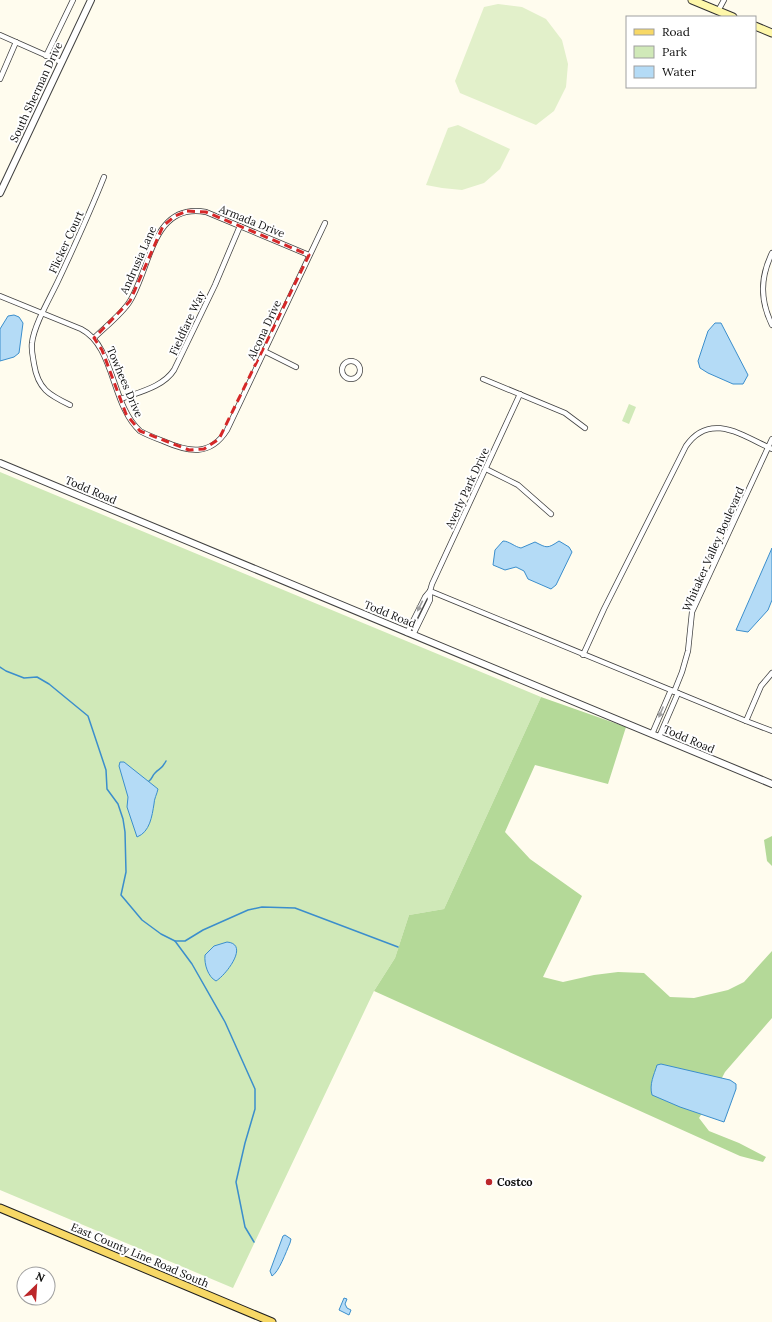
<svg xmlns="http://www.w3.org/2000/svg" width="772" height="1322" font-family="Lora,serif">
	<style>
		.green { fill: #d0e9b8 }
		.forest { fill: #b4d998 }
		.pitch { fill: #e2f0ca }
		.water { fill: #b4dbf6; stroke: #3b8ecc }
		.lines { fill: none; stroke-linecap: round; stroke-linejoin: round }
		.stream { stroke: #3b8ecc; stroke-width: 1.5 }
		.minor-casing { stroke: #414141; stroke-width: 6 }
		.tertiary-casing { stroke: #414141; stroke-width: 8 }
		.secondary-casing { stroke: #303030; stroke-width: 9 }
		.primary-casing { stroke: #1f1f1f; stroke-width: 9 }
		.minor { stroke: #fff; stroke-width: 4.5 }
		.tertiary { stroke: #fff; stroke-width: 6 }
		.secondary { stroke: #fef7aa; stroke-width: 7 }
		.primary { stroke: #f7d866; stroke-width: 7 }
		.oneway { fill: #9f9f9f }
		.marked { fill: none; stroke: #d62828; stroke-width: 3; stroke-dasharray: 8 5; stroke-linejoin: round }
		.poi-dot { fill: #bc272a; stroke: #fff; stroke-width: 1.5 }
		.labels { text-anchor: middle; stroke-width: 4; stroke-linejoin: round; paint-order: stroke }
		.street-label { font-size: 11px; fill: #0e0e0e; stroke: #fff }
		.poi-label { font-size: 11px; font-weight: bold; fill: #0e0e0e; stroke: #fff; text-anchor: start }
	</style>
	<rect width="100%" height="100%" fill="#fffcee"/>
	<g class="green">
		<path d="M629 404 636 407 629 424 622 421Z"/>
		<path d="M0 472 541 697 444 909 409 915 395 958 374 991 233 1288 0 1190Z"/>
	</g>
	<g class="forest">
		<path d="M541 697 626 727 608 784 535 765 505 832 530 859 582 896 543 977 563 982 594 975 618 972 644 973 670 997 694 998 728 990 744 982 772 951V1018L725 1072 711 1099 699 1118 709 1131 739 1143 766 1157 763 1162 740 1156 374 991 395 958 409 915 444 909Z"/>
		<path d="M772 836V866L767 861 764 840Z"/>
	</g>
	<g class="pitch">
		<path d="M498 4 522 7 546 19 562 40 568 64 566 87 554 111 536 125 460 93 455 81 484 7Z"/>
		<path d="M458 125 510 149 500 169 484 183 462 190 442 188 426 185 448 128Z"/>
	</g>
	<g class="water">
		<path d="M14 315 19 317 23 323 19 353 14 357 0 361V329L8 316Z"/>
		<path d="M715 323H721L748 375 743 384H733L708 373 700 368 698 361 708 331Z"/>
		<path d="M503 541C509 541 515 547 521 548L535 542C547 548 547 549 559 541L569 547 572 552 556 585 551 589 528 579 524 571 516 567 505 570 493 565 495 550Z"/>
		<path d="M772 548V600L768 610 748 632 736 630Z"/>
		<path d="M120 762H124L158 789C157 794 154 799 154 804 152 816 150 832 137 837L127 807 128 797 119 766Z"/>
		<path d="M227 942C250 944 226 975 216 981 208 977 204 964 205 955L214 946Z"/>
		<path d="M661 1064 730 1080 736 1084V1089L724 1122 680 1107 652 1095C649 1084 654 1075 657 1065Z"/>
		<path d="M285 1235 291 1239 290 1243C286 1252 279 1272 272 1276L270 1271 283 1236Z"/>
		<path d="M344 1298 347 1299 345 1304 347 1308 351 1310 349 1315 339 1310Z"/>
	</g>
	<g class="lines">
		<g class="stream">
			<path d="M0 667 6 671 24 678 37 677 49 684 88 716 106 770 107 789 118 804 123 819 125 832 126 872 121 895 142 920 161 934 175 941H185L203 930 248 910 262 907 295 908 398 947"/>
			<path d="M149 781C152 779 152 776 155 773 160 768 162 769 166 761"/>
			<path d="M175 941 192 964 225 1022 255 1089V1109L245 1143 236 1182 245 1227 254 1242"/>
		</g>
		<g class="minor-casing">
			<g id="minor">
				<path d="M718 11 724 0"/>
				<path d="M0 35 61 62"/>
				<path d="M46 56 73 0"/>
				<path d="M0 79 16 42"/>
				<path d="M772 253C760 278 760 300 772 325"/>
				<path d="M0 296 81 329C115 346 111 405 140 431 147 435 155 438 163 441 188 452 210 457 227 430L325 223"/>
				<path d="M94 338C104 328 123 313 130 301 151 267 152 202 206 212L309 255"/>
				<path d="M264 351 296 367"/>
				<circle cx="351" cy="370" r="9"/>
				<path d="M483 379 565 413 585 428"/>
				<path d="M520 394 432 584 430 591 746 721"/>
				<path d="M121 399C139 392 163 387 174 370L215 285 240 226"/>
				<path d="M70 405C49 395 38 389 34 364 33 357 31 350 32 343 34 325 50 298 58 281 74 247 90 212 104 177"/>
				<path d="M486 469 518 485 551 514"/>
				<path d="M407 633 425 597 430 591V600L413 635"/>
				<path d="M583 655 604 609 686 446C710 411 743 436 772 449"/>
				<path d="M772 673 761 686 746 721 772 731"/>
				<path d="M674 692 682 672 688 651 692 612 772 439"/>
				<path d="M652 734 671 690"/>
				<path d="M659 737 678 693"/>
			</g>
		</g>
		<g class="tertiary-casing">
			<g id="tertiary">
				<path d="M0 193 91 0"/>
				<path d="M0 463 772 784"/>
			</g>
		</g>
		<g class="secondary-casing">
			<g id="secondary">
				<path d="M692 0 733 17"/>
				<path d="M755 26 772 33"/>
			</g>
		</g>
		<g class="primary-casing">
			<path id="primary" d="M0 1208 272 1322"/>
		</g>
		<use href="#minor" class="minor"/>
		<use href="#tertiary" class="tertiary"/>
		<use href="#secondary" class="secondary"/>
		<use href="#primary" class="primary"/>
	</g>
	<defs><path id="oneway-solid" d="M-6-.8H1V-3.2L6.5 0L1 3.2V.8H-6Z"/></defs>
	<g class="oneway">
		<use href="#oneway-solid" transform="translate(420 606) rotate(116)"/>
		<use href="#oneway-solid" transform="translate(661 712) rotate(113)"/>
	</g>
	<path class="marked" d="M187 211 206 212 309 255 219 439 204 449 189 450 140 431 126 414 102 350 94 338 130 301 163 226 175 216Z"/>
	<circle class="poi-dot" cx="489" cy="1182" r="4"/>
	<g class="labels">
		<g class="street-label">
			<text transform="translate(36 92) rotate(-65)" y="4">South Sherman Drive</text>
			<text transform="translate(252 221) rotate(22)" y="4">Armada Drive</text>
			<text transform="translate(66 242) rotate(-65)" y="4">Flicker Court</text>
			<text transform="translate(138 260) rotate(-66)" y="4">Andrusia Lane</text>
			<text transform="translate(187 323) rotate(-65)" y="4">Fieldfare Way</text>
			<text transform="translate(264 330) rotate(-65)" y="4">Alcona Drive</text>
			<text transform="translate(125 382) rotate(67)" y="4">Towhees Drive</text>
			<text transform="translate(467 488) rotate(-65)" y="4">Averly Park Drive</text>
			<text transform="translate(91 490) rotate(23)" y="4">Todd Road</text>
			<text transform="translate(713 549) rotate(-66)" y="4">Whitaker Valley Boulevard</text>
			<text transform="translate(390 614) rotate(22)" y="4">Todd Road</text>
			<text transform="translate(689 739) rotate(23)" y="4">Todd Road</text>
			<text transform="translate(140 1255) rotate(23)" y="4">East County Line Road South</text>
		</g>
		<g class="poi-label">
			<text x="497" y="1186">Costco</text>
		</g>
	</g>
	<rect x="626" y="16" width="130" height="72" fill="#ffffff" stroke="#9f9f9f"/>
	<rect x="634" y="29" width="20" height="6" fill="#f7d866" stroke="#9f9f9f"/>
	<text x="662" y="36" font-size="12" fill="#0e0e0e">Road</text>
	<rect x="634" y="46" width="20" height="12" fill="#d0e9b8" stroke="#9f9f9f"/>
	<text x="662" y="56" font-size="12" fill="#0e0e0e">Park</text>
	<rect x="634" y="66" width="20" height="12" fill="#b4dbf6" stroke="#9f9f9f"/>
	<text x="662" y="76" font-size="12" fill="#0e0e0e">Water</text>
	<g transform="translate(36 1286) rotate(25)"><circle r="19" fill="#ffffff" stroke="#9f9f9f"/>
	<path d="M0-3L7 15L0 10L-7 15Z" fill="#bc272a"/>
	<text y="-6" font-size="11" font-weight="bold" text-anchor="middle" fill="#0e0e0e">N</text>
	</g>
</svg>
